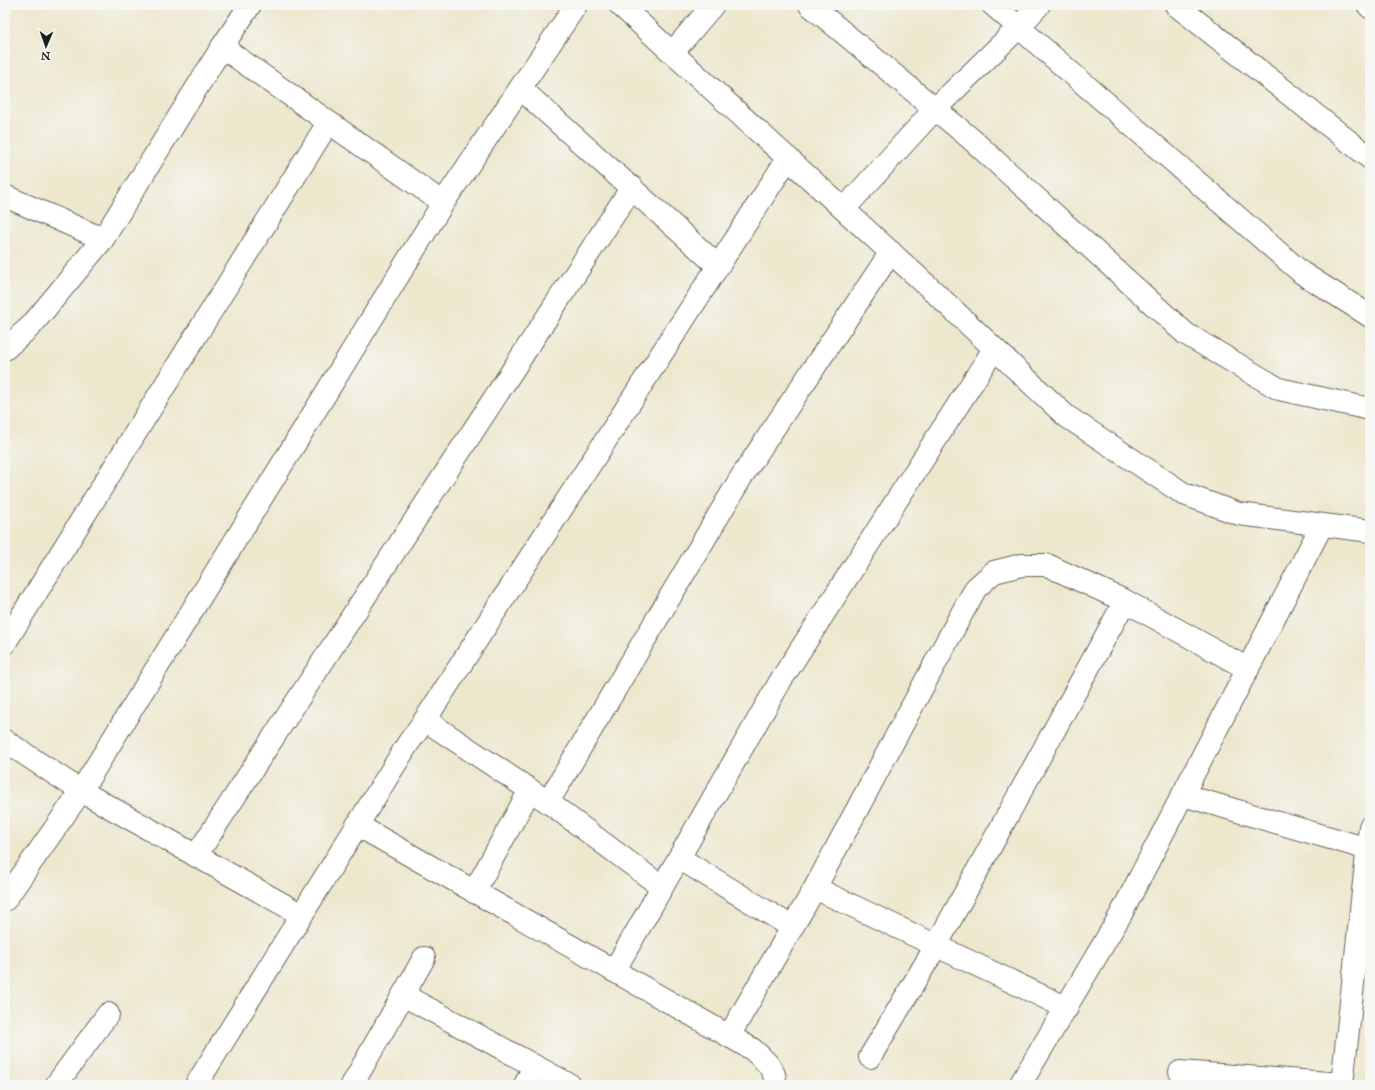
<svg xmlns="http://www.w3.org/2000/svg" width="1375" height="1090" font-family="'IM FELL Great Primer',serif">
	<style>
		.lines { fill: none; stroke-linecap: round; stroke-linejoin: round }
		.street-casing { stroke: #65635a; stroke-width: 24 }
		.street { stroke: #fff; stroke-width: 22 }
	</style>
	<rect width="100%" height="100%" fill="#f6f6f2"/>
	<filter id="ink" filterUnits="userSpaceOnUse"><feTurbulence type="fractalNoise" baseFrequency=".025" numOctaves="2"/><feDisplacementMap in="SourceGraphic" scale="8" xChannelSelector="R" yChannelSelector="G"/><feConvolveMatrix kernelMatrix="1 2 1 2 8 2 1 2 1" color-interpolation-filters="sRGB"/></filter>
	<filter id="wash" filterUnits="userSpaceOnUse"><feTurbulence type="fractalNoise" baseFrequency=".012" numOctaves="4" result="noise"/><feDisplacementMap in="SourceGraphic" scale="16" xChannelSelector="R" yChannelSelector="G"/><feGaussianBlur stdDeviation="0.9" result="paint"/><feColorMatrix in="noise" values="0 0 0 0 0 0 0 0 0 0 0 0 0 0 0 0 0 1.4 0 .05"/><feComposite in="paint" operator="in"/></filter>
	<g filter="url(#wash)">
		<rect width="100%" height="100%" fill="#ede7cd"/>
	</g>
	<g filter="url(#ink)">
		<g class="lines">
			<g class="street-casing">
				<g id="street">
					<path d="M620 5 932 290 1066 416 1184 494 1239 514 1370 531"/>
					<path d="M810 5 970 138 1186 334 1279 389 1370 409"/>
					<path d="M993 5 1302 273 1370 316"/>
					<path d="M1176 5 1370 158"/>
					<path d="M1368 5 1370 7"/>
					<path d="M222 47 443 203"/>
					<path d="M673 52 713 5"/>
					<path d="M520 88 718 266"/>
					<path d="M5 196 103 239"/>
					<path d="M844 209 935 109 1018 28 1039 5"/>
					<path d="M5 349 31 326 103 239 222 47 250 5"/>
					<path d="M5 643 328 123"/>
					<path d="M425 720 548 802 662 887"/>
					<path d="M5 741 81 791 302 915"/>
					<path d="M1183 795 1368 849"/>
					<path d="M548 802 742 476 891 252"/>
					<path d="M357 825 752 1049C763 1059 777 1069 775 1085"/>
					<path d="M196 856 632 187"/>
					<path d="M679 858 792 927"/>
					<path d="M815 888 1067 1008"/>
					<path d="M474 892 530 790"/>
					<path d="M5 900 81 791 443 203 576 5"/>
					<path d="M614 971 781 680 994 349"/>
					<path d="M403 995 570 1085"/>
					<path d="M729 1036 815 888 962 613 976 588 994 572 1022 565H1047L1125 601 1248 669"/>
					<path d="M870 1057 936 946 1125 601"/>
					<path d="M1180 1072 1342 1084"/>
					<path d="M56 1085 108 1014"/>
					<path d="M196 1085 409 742 425 720 788 158"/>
					<path d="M352 1085 424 958"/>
					<path d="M525 1085 534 1066"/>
					<path d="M1020 1085 1120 916 1322 525"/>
					<path d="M1342 1085 1370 827"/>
				</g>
			</g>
			<use href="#street" class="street"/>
		</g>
	</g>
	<rect width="1375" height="1090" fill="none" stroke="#f6f6f2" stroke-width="20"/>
	<g transform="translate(46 46) rotate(182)" stroke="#f6f6f2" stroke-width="3" paint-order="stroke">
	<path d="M0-3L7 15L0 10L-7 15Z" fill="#1c1c1c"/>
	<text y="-6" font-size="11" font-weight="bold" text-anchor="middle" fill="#1c1c1c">N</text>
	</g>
</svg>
